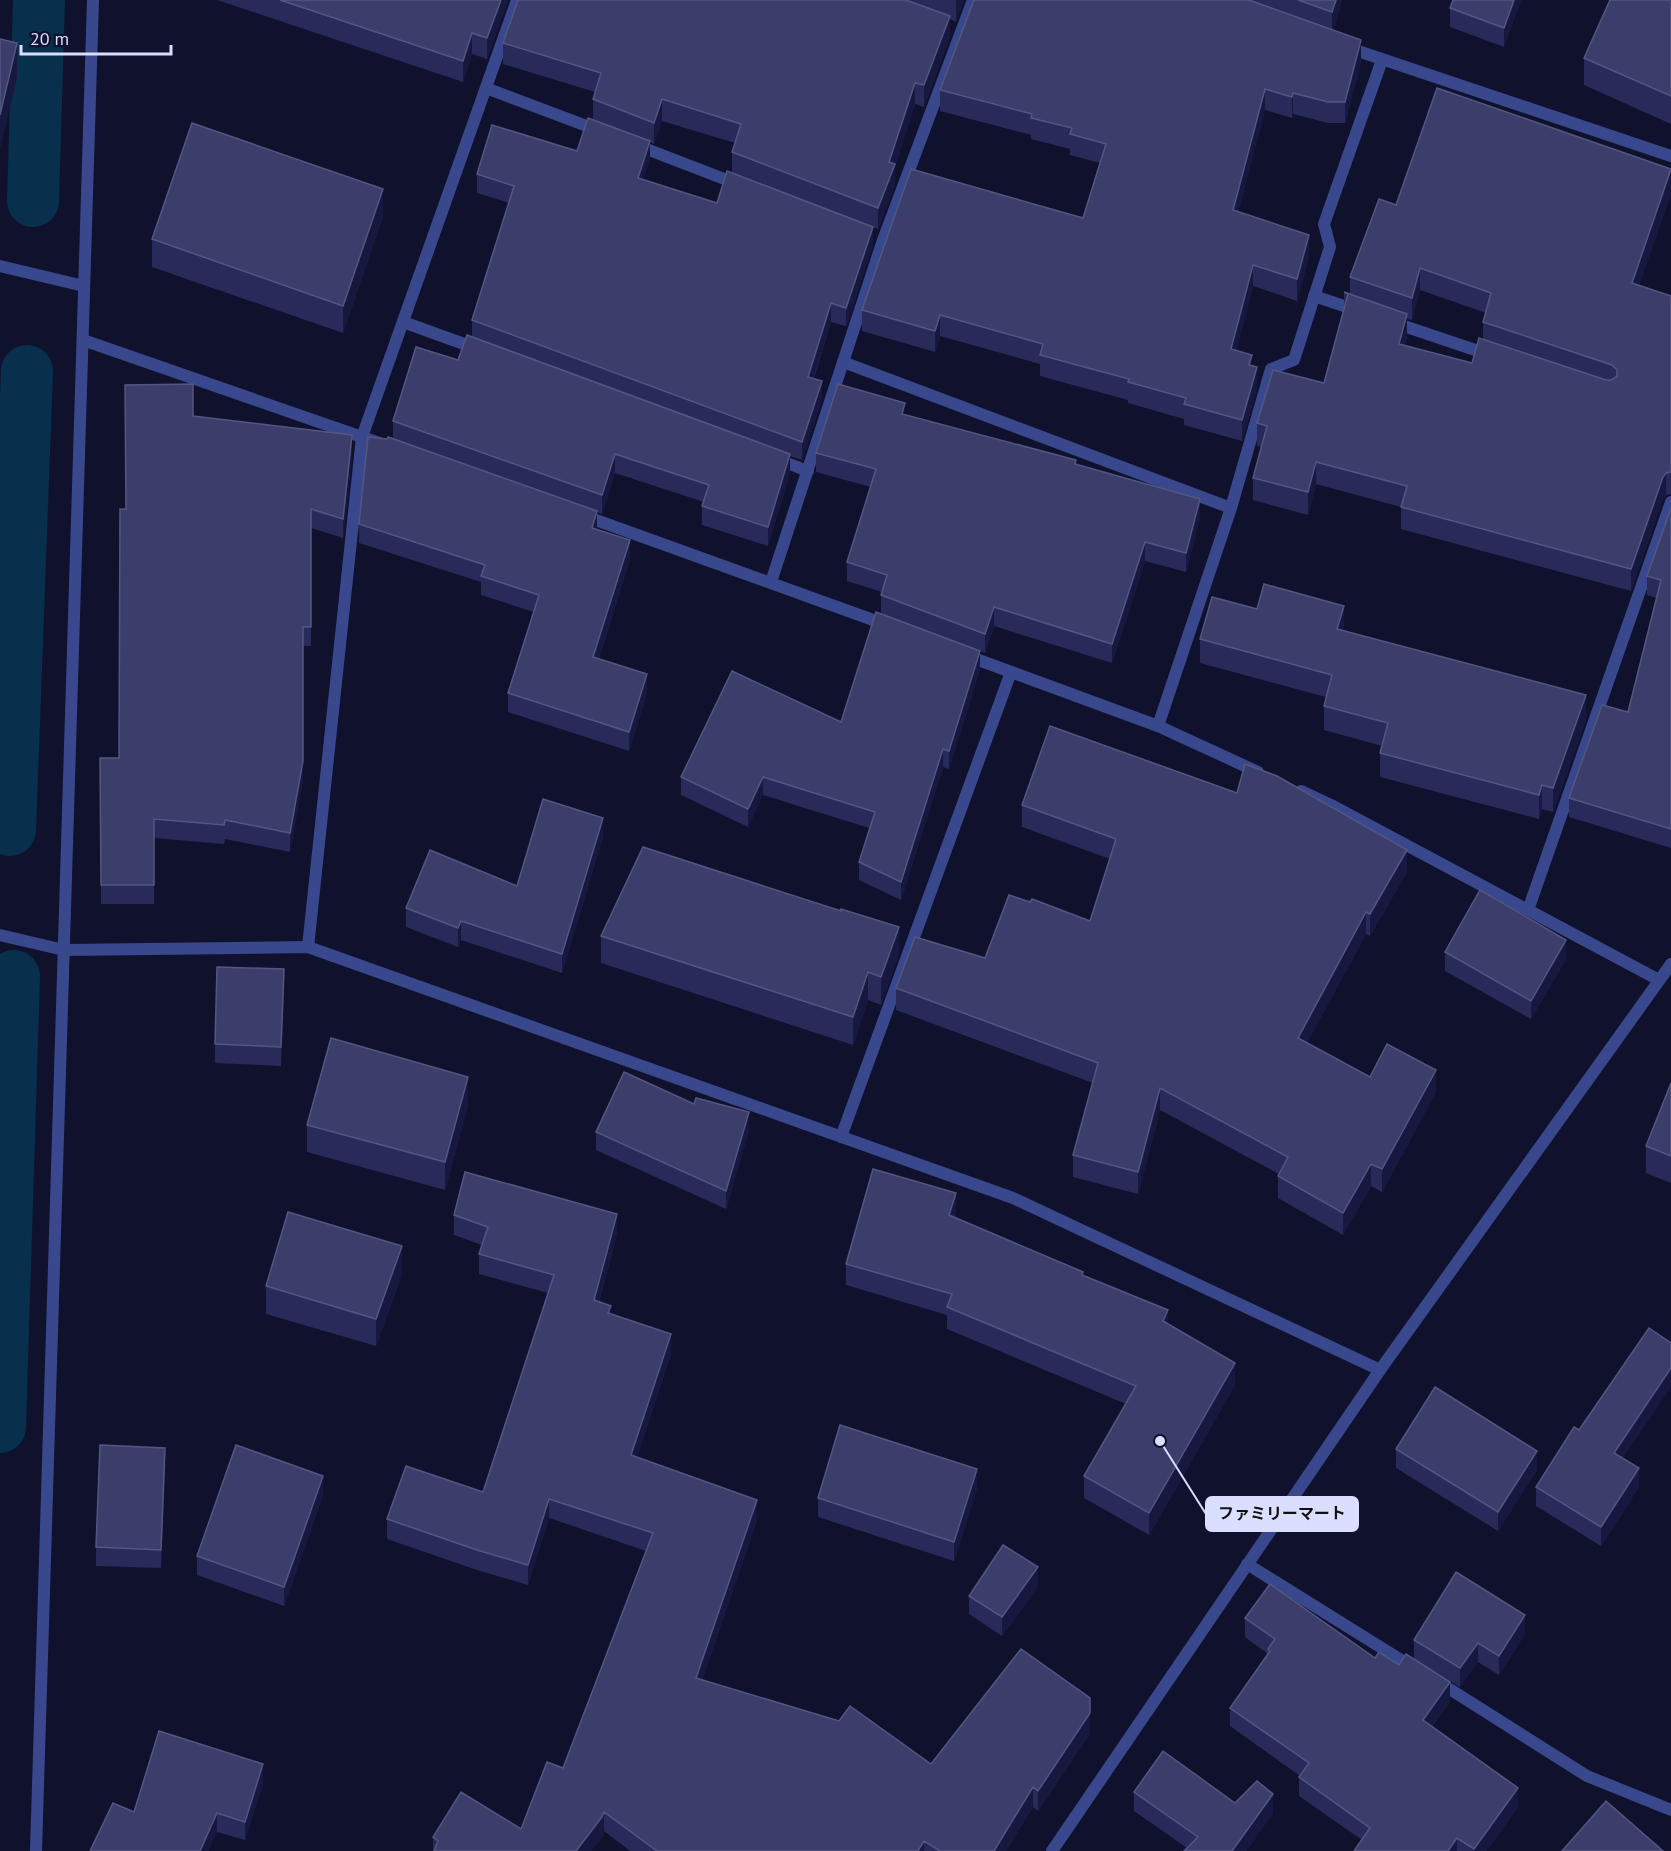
<svg xmlns="http://www.w3.org/2000/svg" width="1671" height="1851" font-family="'PT Sans','Noto Sans JP',sans-serif">
	<style>
		.lines { fill: none; stroke-linecap: round; stroke-linejoin: round }
		.canal { stroke: #08304c; stroke-width: 52 }
		.lane { stroke: #39488c; stroke-width: 12 }
		.street { stroke: #39488c; stroke-width: 12 }
		.wall { fill: #282a59; fill-rule: evenodd }
		.shaded-wall { fill: #171840 }
		.building { fill: #3b3d6b; stroke: #545682; stroke-width: 1.5 }
		.leader { fill: none; stroke: #dadeff; stroke-width: 2 }
		.callout-dot { fill: #dadeff; stroke: #10112c; stroke-width: 2 }
		.callout { fill: #dadeff; stroke: #dadeff; stroke-width: 2 }
		.callout-label { font-size: 16px; text-anchor: middle; font-weight: bold; fill: #111 }
	</style>
	<rect width="100%" height="100%" fill="#10112c"/>
	<g class="lines">
		<g class="canal">
			<path d="M33 201 39 0"/>
			<path d="M10 830 27 371"/>
			<path d="M0 1427 14 976"/>
		</g>
		<g class="lane">
			<path d="M403 322 478 349"/>
			<path d="M776 459 808 471"/>
		</g>
		<g class="street">
			<path d="M1346 47 1671 156"/>
			<path d="M486 88 600 131"/>
			<path d="M636 145 740 185"/>
			<path d="M0 266 84 286"/>
			<path d="M1314 296 1359 311"/>
			<path d="M1392 322 1490 355"/>
			<path d="M83 340 382 444"/>
			<path d="M843 362 1231 508"/>
			<path d="M582 515 887 625"/>
			<path d="M771 582 883 240 973 0"/>
			<path d="M965 655 1158 726 1258 772"/>
			<path d="M1158 726 1231 508 1271 369 1294 360 1330 247 1324 224 1382 60"/>
			<path d="M1301 791 1335 807 1659 980"/>
			<path d="M1528 910 1671 502"/>
			<path d="M0 935 64 950 308 947 1013 1198 1380 1370"/>
			<path d="M308 947 362 437 517 0"/>
			<path d="M841 1137 1011 672"/>
			<path d="M1247 1564 1414 1668"/>
			<path d="M1437 1681 1587 1776 1671 1810"/>
			<path d="M36 1851 93 0"/>
			<path d="M1052 1851 1380 1370 1671 964"/>
		</g>
	</g>
	<g class="wall">
		<path d="M217 0H508L487 59 472 54 463 82Z"/>
		<path d="M518 0H964L956 22 950 19V37L924 107 915 104 895 166V185L878 229 873 227V245L846 326 831 322 814 378 822 399 802 460 790 456V473L768 546 702 525V506L704 502 615 473 602 514 597 512V529L630 559 599 658 647 693 629 751 508 712V693L534 612 481 595V582L359 543V524L387 439H393V421L458 360 472 337V320L509 203 477 193V174L577 151 593 120V99L595 92 503 64V43ZM662 121 735 143 732 152V173L717 203 643 179 650 159V142L654 144Z"/>
		<path d="M974 0H1342L1333 30 1361 61 1345 123H1328L1293 114 1292 118 1265 110 1238 212 1309 256 1297 301 1253 286 1236 351 1252 365 1257 388 1242 441 1184 425V419L1128 403V400L1040 376V364L940 336 935 352 862 331V310L1083 218 1100 163 1070 155V149L1031 139V135L940 111V90Z"/>
		<path d="M1453 0H1521L1504 47 1450 27V8Z"/>
		<path d="M1671 0V124L1584 85V58Z"/>
		<path d="M1671 169V193L1639 285 1671 296V494L1666 495 1663 499 1631 591 1401 529V507L1316 484 1308 515 1253 500V478L1262 447 1257 446V423L1324 383 1344 310V292L1350 294V277L1396 205ZM1420 290 1486 313 1483 322V339L1472 363 1405 345 1407 336V319L1412 320Z"/>
		<path d="M383 216 343 333 152 267V239Z"/>
		<path d="M905 414 1076 464 1200 518 1186 572 1145 561 1112 663 994 626 985 653 980 651V669L949 769 943 767 901 900 859 880V862L869 828 763 795 748 827 681 795V777L841 722 881 614V595L882 592 847 581V562L871 487 816 472V453Z"/>
		<path d="M193 416 352 454 343 538 311 528V646H303V780L290 852 225 839 224 844 154 838V904H101L100 758H119L125 509Z"/>
		<path d="M1671 508V848L1569 817V798L1628 712 1657 598 1647 595V576Z"/>
		<path d="M1257 609 1343 630 1586 720 1553 812 1542 809 1539 819 1380 777V753L1382 746 1324 730V706L1326 697 1200 663V639Z"/>
		<path d="M1022 805 1407 872 1370 936 1366 934 1307 1043 1370 1077 1436 1092 1382 1192 1371 1186 1343 1235 1278 1198V1176L1279 1174 1160 1110 1138 1194 1073 1177V1155L1093 1083 896 1010V988L985 958 1030 902 1090 921 1110 859 1022 827Z"/>
		<path d="M603 837 562 973 461 940 458 947 406 927V908L517 886Z"/>
		<path d="M601 936 899 954 881 1005 868 1000 853 1045 601 963Z"/>
		<path d="M1445 952 1566 959 1531 1019 1445 971Z"/>
		<path d="M284 988 281 1066 215 1063V1044Z"/>
		<path d="M1671 1083V1183L1646 1173V1146Z"/>
		<path d="M468 1105 445 1190 307 1152V1125Z"/>
		<path d="M749 1130 726 1209 596 1150V1132Z"/>
		<path d="M454 1215 617 1234 599 1302 611 1313 671 1354 637 1457 757 1520 702 1680 931 1764 1090 1733 1038 1811 1033 1807 1006 1851H630L604 1831 602 1837 591 1851H433V1837L521 1829 563 1768 646 1551 549 1518 528 1585 477 1570 387 1539V1519L483 1492 548 1293 479 1274V1254L482 1245 454 1235Z"/>
		<path d="M956 1215 955 1218 1083 1275 1168 1324 1235 1385 1149 1535 1084 1498V1476L1126 1404 947 1329V1315L846 1285V1264Z"/>
		<path d="M402 1274 376 1346 266 1314V1286Z"/>
		<path d="M1396 1449 1537 1470 1498 1531 1396 1468Z"/>
		<path d="M165 1467 161 1568 96 1566V1547Z"/>
		<path d="M1536 1487H1639L1601 1546 1536 1506Z"/>
		<path d="M977 1488 954 1561 818 1517V1498Z"/>
		<path d="M323 1495 284 1606 197 1575V1556Z"/>
		<path d="M1038 1586 1002 1636 969 1614V1596Z"/>
		<path d="M1245 1618 1399 1665 1450 1701 1432 1727 1518 1807 1486 1851H1354L1362 1840 1299 1796V1777L1300 1776 1230 1726V1708L1268 1654 1245 1637Z"/>
		<path d="M1525 1634 1499 1675 1478 1662 1460 1687 1414 1659V1640Z"/>
		<path d="M263 1783 245 1840 217 1832 208 1851H90L134 1812Z"/>
		<path d="M1134 1792 1235 1803 1273 1813 1246 1851H1184L1187 1848 1134 1811Z"/>
	</g>
	<g class="shaded-wall">
		<path d="M501 0H508L487 59V38Z"/>
		<path d="M956 0H964L956 22Z"/>
		<path d="M1336 0H1342L1332 33V12Z"/>
		<path d="M1514 0H1521L1504 47V28Z"/>
		<path d="M950 16V37L924 107V85Z"/>
		<path d="M472 33V54L463 82V61Z"/>
		<path d="M1361 40V61L1345 123V102Z"/>
		<path d="M17 43V78L0 150V115Z"/>
		<path d="M915 83V104L895 166V185L878 229V208L889 162Z"/>
		<path d="M1265 89V110L1233 231V210Z"/>
		<path d="M1293 93V114L1292 118V97Z"/>
		<path d="M662 99V121L654 144V123Z"/>
		<path d="M650 141V159L638 196V178Z"/>
		<path d="M1671 171V193L1632 305V283Z"/>
		<path d="M383 189V216L343 333V306Z"/>
		<path d="M873 227V245L846 326V308Z"/>
		<path d="M1309 235V256L1297 301V279Z"/>
		<path d="M1253 265V286L1231 370V349Z"/>
		<path d="M1420 268V290L1412 320V298Z"/>
		<path d="M831 303V322L808 395V377Z"/>
		<path d="M1407 314V336L1399 366V344Z"/>
		<path d="M940 315V336L935 352V331Z"/>
		<path d="M1257 367V388L1242 441V420Z"/>
		<path d="M822 381V399L802 460V442Z"/>
		<path d="M352 435V454L343 538V519Z"/>
		<path d="M615 454V473L602 514V495Z"/>
		<path d="M790 454V473L768 546V527Z"/>
		<path d="M1316 462V484L1308 515V492Z"/>
		<path d="M1666 473V495L1663 499 1631 591V569L1663 477Z"/>
		<path d="M1200 499V518L1186 572V553Z"/>
		<path d="M597 511V530L592 528Z"/>
		<path d="M630 540V559L593 676V657Z"/>
		<path d="M1145 542V561L1112 663V644Z"/>
		<path d="M1344 606V630L1337 653V629Z"/>
		<path d="M994 607V626L985 653V634Z"/>
		<path d="M980 651V669L949 769V751Z"/>
		<path d="M647 674V693L629 751V732Z"/>
		<path d="M1586 695V720L1553 812V788Z"/>
		<path d="M943 749V767L901 900V882Z"/>
		<path d="M303 761V780L290 852V833Z"/>
		<path d="M763 777V795L748 827V809Z"/>
		<path d="M1542 785V809L1539 819V795Z"/>
		<path d="M603 818V837L562 973V954Z"/>
		<path d="M1407 850V872L1370 936V914Z"/>
		<path d="M1366 912V934L1298 1060V1038Z"/>
		<path d="M461 921V940L458 947V928Z"/>
		<path d="M899 927V954L881 1005V977Z"/>
		<path d="M1566 940V959L1531 1019V1001Z"/>
		<path d="M284 969V988L281 1066V1047Z"/>
		<path d="M868 972V1000L853 1045V1017Z"/>
		<path d="M1436 1070V1092L1382 1192V1169Z"/>
		<path d="M468 1077V1105L445 1190V1162Z"/>
		<path d="M1160 1088V1110L1138 1194V1172Z"/>
		<path d="M749 1112V1130L726 1209V1191Z"/>
		<path d="M1371 1164V1186L1343 1235V1213Z"/>
		<path d="M956 1193V1215L949 1237V1215Z"/>
		<path d="M617 1214V1234L594 1320V1300Z"/>
		<path d="M402 1246V1274L376 1346V1319Z"/>
		<path d="M1168 1310V1332L1163 1321Z"/>
		<path d="M671 1334V1354L631 1475V1455Z"/>
		<path d="M1235 1363V1385L1149 1535V1513Z"/>
		<path d="M1671 1368V1387L1614 1471V1453Z"/>
		<path d="M165 1448V1467L161 1568V1550Z"/>
		<path d="M1537 1451V1470L1498 1531V1512Z"/>
		<path d="M1639 1468V1487L1601 1546V1527Z"/>
		<path d="M977 1469V1488L954 1561V1542Z"/>
		<path d="M323 1476V1495L284 1606V1587Z"/>
		<path d="M549 1499V1518L528 1585V1565Z"/>
		<path d="M757 1500V1520L696 1698V1678Z"/>
		<path d="M1038 1567V1586L1002 1636V1617Z"/>
		<path d="M1525 1615V1634L1499 1675V1656Z"/>
		<path d="M1478 1643V1662L1460 1687V1668Z"/>
		<path d="M1450 1682V1701L1423 1739V1720Z"/>
		<path d="M1090 1713V1733L1038 1811V1791Z"/>
		<path d="M263 1764V1783L245 1840V1822Z"/>
		<path d="M1033 1787V1807L1006 1851H994Z"/>
		<path d="M1518 1788V1807L1486 1851H1474V1849Z"/>
		<path d="M1273 1794V1813L1246 1851H1232Z"/>
		<path d="M604 1812V1831L602 1837 591 1851H576Z"/>
		<path d="M217 1813V1832L208 1851H200Z"/>
		<path d="M1457 1838V1851H1448Z"/>
		<path d="M924 1841V1851H918Z"/>
	</g>
	<g class="building">
		<path d="M280 0H501L487 38 472 33 463 61Z"/>
		<path d="M518 0H906L950 16 924 85 915 83 889 162 895 164 878 208 732 152 741 124 662 99 654 123 593 99 601 73 503 43Z"/>
		<path d="M974 0H1249L1361 40 1345 102H1328L1293 93 1292 97 1265 89 1233 210 1309 235 1297 279 1253 265 1231 349 1252 355 1249 365 1257 367 1242 420 1184 404 1186 398 1128 382 1129 379 1040 355 1043 344 940 315 935 331 862 310 911 169 1083 218 1106 144 1070 134 1072 128 1031 118 1032 114 940 90Z"/>
		<path d="M1298 0H1336L1332 12Z"/>
		<path d="M1453 0H1514L1504 28 1450 8Z"/>
		<path d="M1610 0H1671V96L1584 58Z"/>
		<path d="M0 39 17 43 0 115Z"/>
		<path d="M1437 88 1671 169 1632 283 1671 296V472L1666 473 1663 477 1631 569 1401 507 1407 486 1316 462 1308 492 1253 478 1267 426 1257 423 1273 370 1324 383 1348 294 1344 292 1407 314 1399 344 1472 363 1479 338 1606 380H1611L1617 376V370L1612 365 1483 322 1491 293 1420 268 1412 298 1350 277 1379 199 1396 205Z"/>
		<path d="M588 118 650 141 638 178 717 203 727 171 873 227 846 308 831 303 808 377 822 381 802 442 472 320 514 186 477 174 492 125 577 151Z"/>
		<path d="M192 123 383 189 343 306 152 239Z"/>
		<path d="M467 335 790 454 768 527 702 506 709 485 615 454 602 495 393 421 416 347 458 360Z"/>
		<path d="M193 384V416L352 435 343 519 311 509V627H303V761L290 833 225 820 224 825 154 819V885H101L100 758H119L120 509H126L125 385Z"/>
		<path d="M838 384 905 403 902 414 1076 460 1075 464 1200 499 1186 553 1145 542 1112 644 994 607 985 634 881 595 887 575 847 562 876 469 816 453Z"/>
		<path d="M368 437 387 439 388 437 597 511 592 528 630 540 593 657 647 674 629 732 508 693 539 595 481 576 485 565 359 524Z"/>
		<path d="M1671 508V829L1569 798 1602 705 1628 712 1661 580 1647 576Z"/>
		<path d="M1264 584 1344 606 1337 629 1586 695 1553 788 1542 785 1539 795 1380 753 1388 723 1324 706 1332 675 1200 639 1212 597 1257 609Z"/>
		<path d="M876 612 980 651 949 751 943 749 901 882 859 862 875 812 763 777 748 809 681 777 732 671 841 722Z"/>
		<path d="M1050 726 1237 793 1245 764 1277 776 1407 850 1370 914 1366 912 1298 1038 1370 1077 1387 1044 1436 1070 1382 1169 1371 1164 1343 1213 1278 1176 1288 1157 1160 1088 1138 1172 1073 1155 1098 1063 896 988 915 937 985 958 1009 895 1030 902 1032 899 1090 921 1116 839 1022 805Z"/>
		<path d="M543 799 603 818 562 954 461 921 458 928 406 908 430 850 517 886Z"/>
		<path d="M643 847 841 911V909L899 927 881 977 868 972 853 1017 601 936Z"/>
		<path d="M1480 890 1566 940 1531 1001 1445 952Z"/>
		<path d="M217 967 284 969 281 1047 215 1044Z"/>
		<path d="M331 1038 468 1077 445 1162 307 1125Z"/>
		<path d="M624 1072 694 1104 696 1098 749 1112 726 1191 596 1132Z"/>
		<path d="M1671 1083V1156L1646 1146Z"/>
		<path d="M873 1169 956 1193 949 1215 1083 1272 1082 1275 1168 1310 1163 1321 1235 1363 1149 1513 1084 1476 1136 1386 947 1307 952 1294 846 1264Z"/>
		<path d="M465 1172 617 1214 594 1300 611 1306 608 1313 671 1334 631 1455 757 1500 696 1678 839 1721 850 1706 931 1764 1021 1649 1090 1698V1713L1038 1791 1033 1787 994 1851H940L924 1841 918 1851H657L604 1812 602 1817 576 1851H434L438 1841 433 1837 461 1792 521 1829 547 1762 563 1768 653 1533 549 1499 528 1565 477 1550 387 1519 406 1466 483 1492 554 1275 479 1254 488 1227 454 1215Z"/>
		<path d="M288 1212 402 1246 376 1319 266 1286Z"/>
		<path d="M1649 1328 1671 1343V1368L1614 1453 1639 1468 1601 1527 1536 1487 1574 1427 1579 1430Z"/>
		<path d="M1435 1387 1537 1451 1498 1512 1396 1449Z"/>
		<path d="M840 1425 977 1469 954 1542 818 1498Z"/>
		<path d="M100 1445 165 1448 161 1550 96 1547Z"/>
		<path d="M236 1445 323 1476 284 1587 197 1556Z"/>
		<path d="M1003 1545 1038 1567 1002 1617 969 1596Z"/>
		<path d="M1456 1572 1525 1615 1499 1656 1478 1643 1460 1668 1414 1640Z"/>
		<path d="M1270 1584 1375 1658 1379 1652 1399 1665 1406 1654 1450 1682 1423 1720 1518 1788 1474 1849 1457 1838 1448 1851H1354L1370 1828 1299 1777 1309 1763 1230 1708 1270 1651 1268 1649 1275 1639 1245 1618Z"/>
		<path d="M159 1731 263 1764 245 1822 217 1813 200 1851H90L113 1803 134 1812Z"/>
		<path d="M1163 1751 1235 1803 1257 1781 1273 1794 1232 1851H1184L1198 1837 1134 1792Z"/>
		<path d="M1606 1801 1663 1851H1562Z"/>
	</g>
	<path class="leader" d="M1160 1441L1206 1514"/>
	<circle class="callout-dot" cx="1160" cy="1441" r="6"/>
	<rect class="callout" x="1206" y="1497" width="152" height="34" rx="6"/>
	<g class="callout-label">
		<text x="1282" y="1519">ファミリーマート</text>
	</g>
	<path d="M21 45v9h150v-9" fill="none" stroke="#dadeff" stroke-width="3"/>
	<text x="30" y="45" font-size="18" fill="#dadeff" stroke="#10112c" stroke-width="4.5" paint-order="stroke">20 m</text>
</svg>
